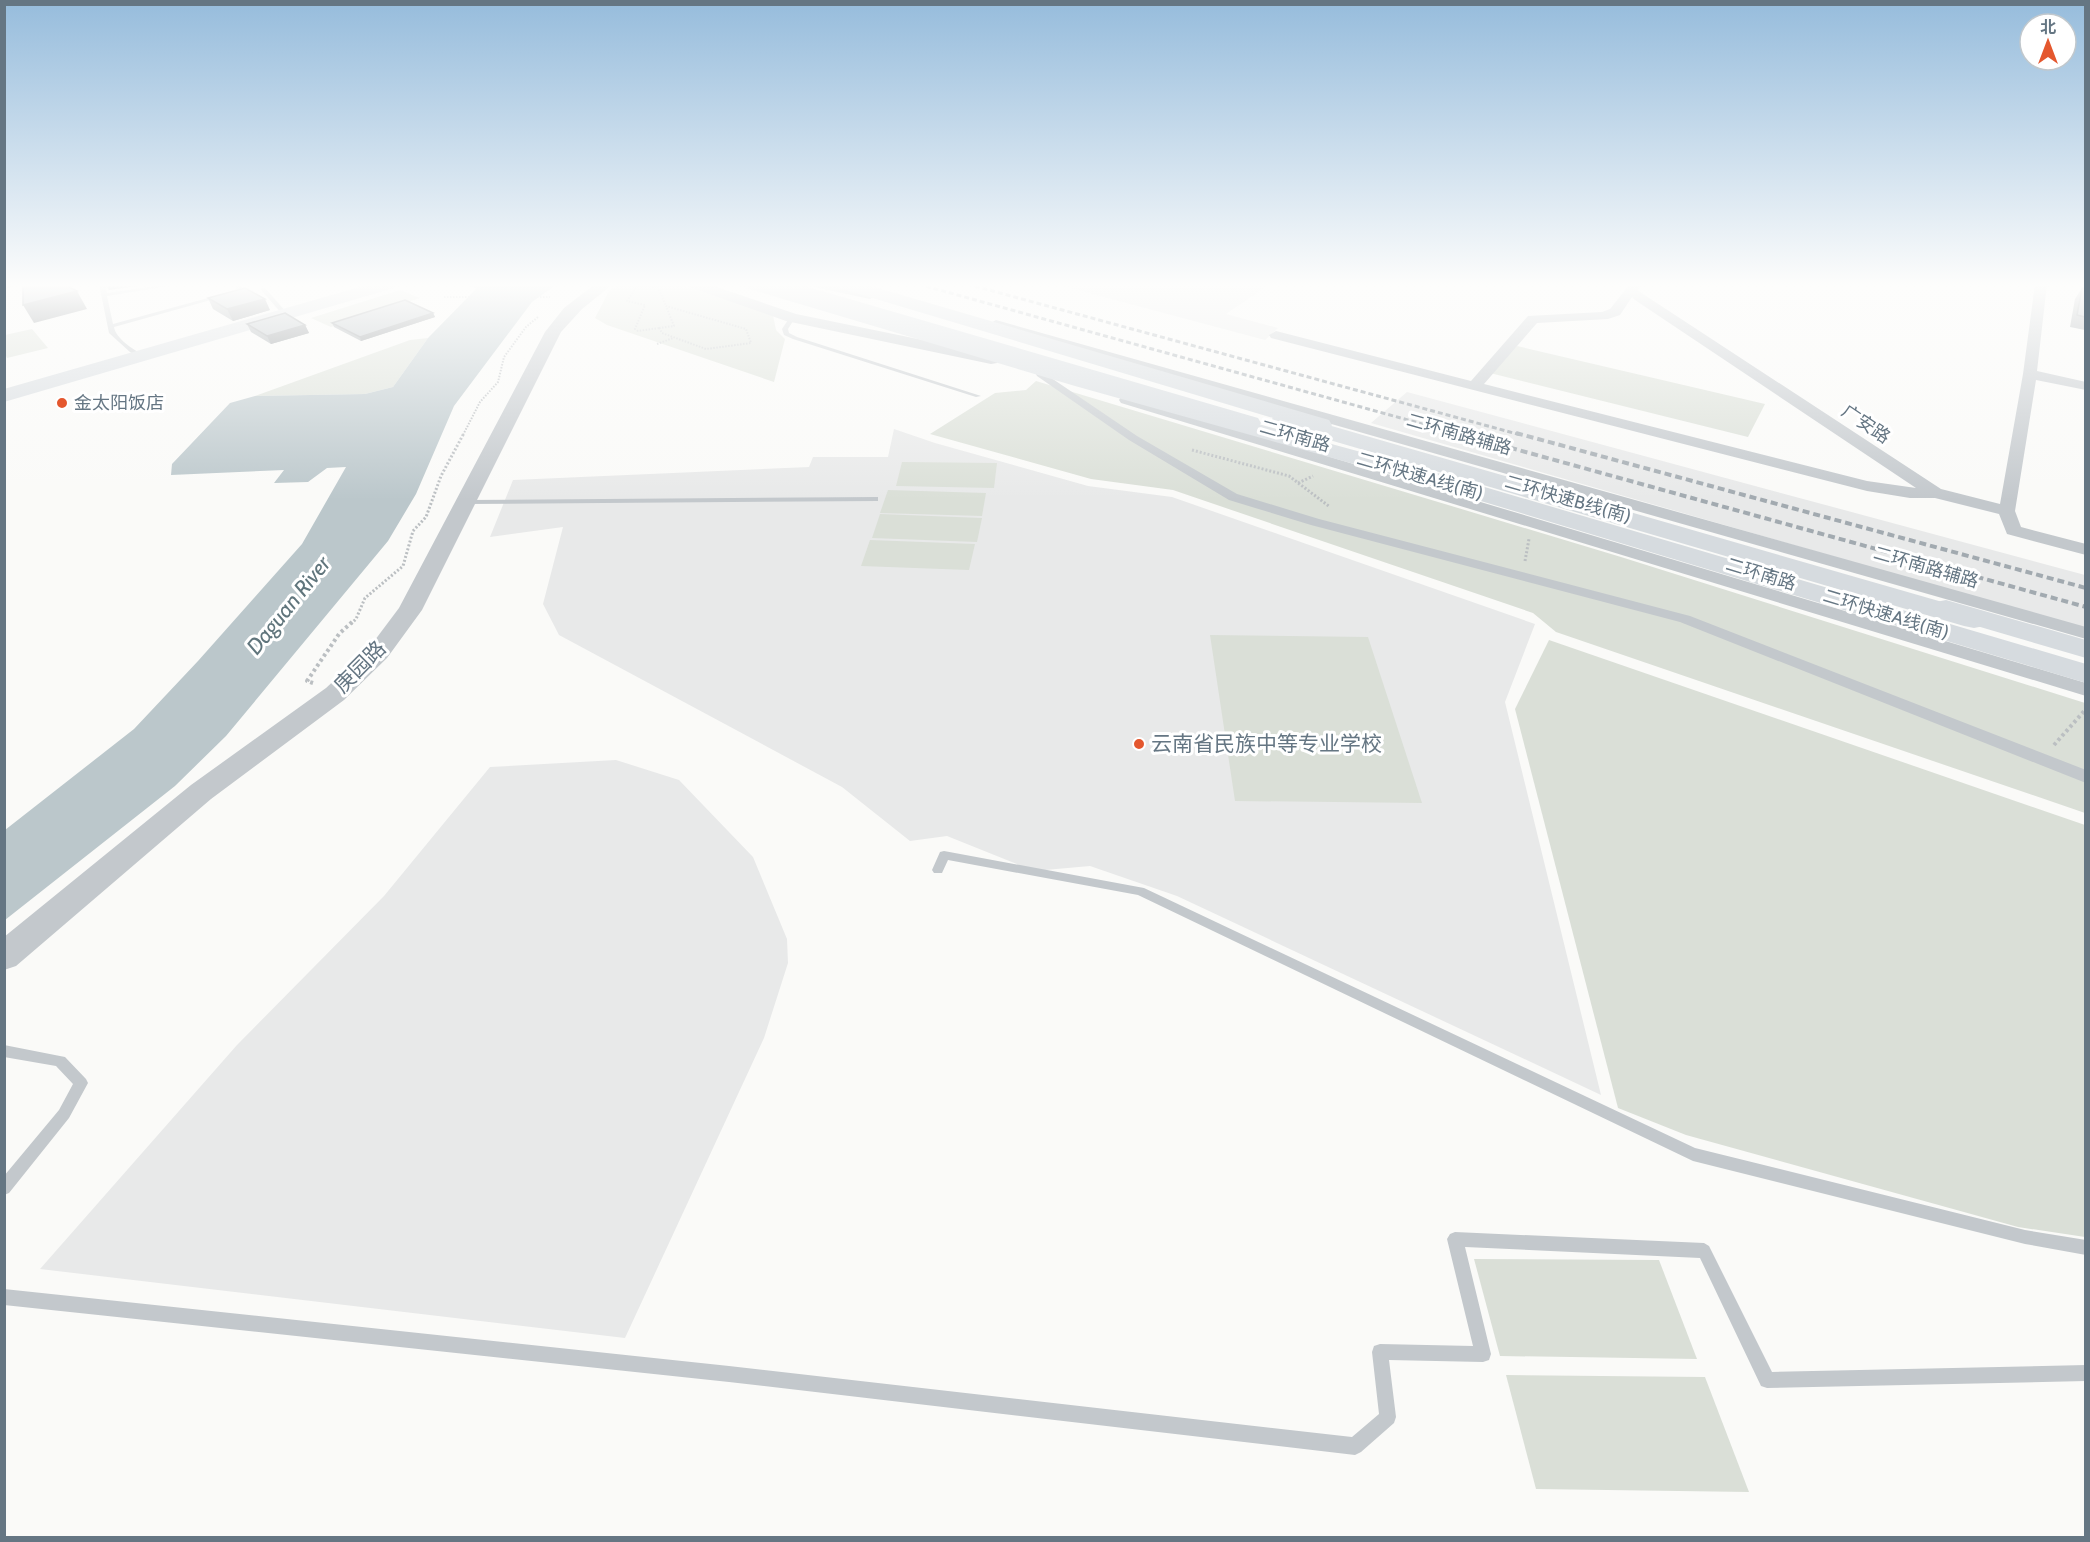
<svg xmlns="http://www.w3.org/2000/svg" width="2090" height="1542" font-family="Cabin,'Noto Sans SC',sans-serif">
	<style>
		.built { fill: #e8e9e9 }
		.green { fill: #dadfd7 }
		.water { fill: #bbc7cb }
		.lines { fill: none; stroke-linecap: round; stroke-linejoin: round }
		.path-far2 { stroke: #bbbfc2; stroke-width: 2; stroke-dasharray: 1.5 1.5; stroke-linecap: butt }
		.path-far1 { stroke: #bbbfc2; stroke-width: 3; stroke-dasharray: 2 2; stroke-linecap: butt }
		.path { stroke: #bbbfc2; stroke-width: 4; stroke-dasharray: 3 3; stroke-linecap: butt }
		.service { fill: #c3c8cc; fill-rule: evenodd }
		.pedestrian { fill: #c3c8cc; fill-rule: evenodd }
		.minor { fill: #c3c8cc; fill-rule: evenodd }
		.tertiary { fill: #c3c8cc; fill-rule: evenodd }
		.secondary { fill: #d6dbdf; fill-rule: evenodd }
		.primary { fill: #d6dbdf; fill-rule: evenodd }
		.trunk { fill: #d6dbdf; fill-rule: evenodd }
		.rail-far1 { stroke: #a2aab0; stroke-width: 3; stroke-dasharray: 5 3; stroke-linecap: butt }
		.rail { stroke: #a2aab0; stroke-width: 4; stroke-dasharray: 7 4; stroke-linecap: butt }
		.wall { fill: #929a9f }
		.shaded-wall { fill: #777d82 }
		.building { fill: #aab3b9; stroke: #777d82; stroke-width: 1.5 }
		.poi-dot { fill: #e4572e; stroke: #fff; stroke-width: 2 }
		.labels { text-anchor: middle; stroke-width: 6; stroke-linejoin: round; paint-order: stroke }
		.far-poi-label { font-size: 18px; fill: #657683; stroke: #fff; text-anchor: start }
		.far-street-label { font-size: 18px; fill: #657683; stroke: #fff }
		.street-label { font-size: 21px; fill: #657683; stroke: #fff }
		.poi-label { font-size: 21px; fill: #657683; stroke: #fff; text-anchor: start }
		.water-label { font-size: 22px; font-style: italic; fill: #60757c; stroke: #fff }
	</style>
	<rect width="100%" height="100%" fill="#fafaf8"/>
	<g class="built">
		<path d="M1055 284H1270L1226 314 1278 328 1265 340Z"/>
		<path d="M1407 392 2085 575V629L1371 423Z"/>
		<path d="M894 429 935 443 1088 486 1172 497 1535 624 1505 702 1601 1095 1177 896 1090 866 1034 871 947 836 910 841 842 787 559 635 543 604 563 527 490 537 513 480 809 467 813 457H888Z"/>
		<path d="M616 760 679 780 753 857 787 939 788 963 764 1038 625 1338 40 1269 237 1045 384 896 490 767Z"/>
	</g>
	<g class="green">
		<path d="M618 284H679L773 315 776 330 785 339 774 382 607 325 595 318 609 291Z"/>
		<path d="M400 290 420 298 331 327 311 318Z"/>
		<path d="M32 329 48 348 7 358 5 354V335Z"/>
		<path d="M428 338 393 387 365 394 255 396 410 340Z"/>
		<path d="M1517 346 1765 404 1748 437 1490 373Z"/>
		<path d="M1036 381 1621 557 2085 703V813L1556 632 1533 613 1173 490 1091 479 930 434 995 393 1026 390Z"/>
		<path d="M902 462 997 463 994 488 896 486Z"/>
		<path d="M888 490 986 493 982 516 880 513Z"/>
		<path d="M880 514 982 518 977 542 872 538Z"/>
		<path d="M870 540 975 544 969 570 861 566Z"/>
		<path d="M1210 635 1368 637 1422 803 1235 801Z"/>
		<path d="M1549 640 2085 825V1237L2018 1227 1686 1135 1618 1108 1515 709Z"/>
		<path d="M1474 1259 1659 1260 1697 1359 1500 1356Z"/>
		<path d="M1506 1375 1705 1377 1749 1492 1536 1489Z"/>
	</g>
	<path class="water" d="M469 284H557L532 302 454 406 416 494 388 541 226 736 175 786 5 920V830L134 729 198 661 302 544 346 467 327 468 308 482 274 483 284 470 171 475 172 464 230 403 255 396 365 394 393 387 428 338 476 289Z"/>
	<g class="lines">
		<g class="path-far2">
			<path d="M444 297H550"/>
			<path d="M659 328 662 333 706 349 751 343 746 329 666 306"/>
			<path d="M659 328 638 331 635 329 645 305 627 301 637 286 658 287 666 306"/>
			<path d="M659 328 674 326 666 306"/>
			<path d="M657 344 673 338"/>
			<path d="M463 435 480 402 498 382 504 357 526 327 538 317"/>
		</g>
		<g class="path-far1">
			<path d="M1192 450 1289 476 1330 507"/>
			<path d="M1298 483 1313 476"/>
			<path d="M1525 561 1529 539"/>
			<path d="M351 624 356 619 365 598 403 566 413 531 426 517 441 476 464 433"/>
		</g>
		<g class="path">
			<path d="M313 683 307 681 339 634 352 622"/>
			<path d="M2054 745 2086 709"/>
		</g>
		<g class="service">
			<path d="M13 284H24L4 289V285Z"/>
			<path d="M99 284H105L107 293 169 284H182L107 296 113 324 237 290 235 284H241L243 291 114 327C116 339 133 349 143 355V357L141 358 130 352 109 333Z"/>
			<path d="M261 288H265L287 313V315H283L261 290Z"/>
			<path d="M792 316 795 318 788 329 789 333 797 337 981 396 976 397 793 339 784 335 782 329 790 317Z"/>
			<path d="M875 497H878V501L466 504 462 502 466 500Z"/>
			<path d="M944 851 1144 888 1695 1148 2025 1230 2086 1240V1255L2025 1244 1693 1161 1138 895 948 860 942 873H934L932 870 940 852Z"/>
			<path d="M4 1045 65 1057 86 1079 88 1083 69 1118 9 1193 4 1195V1176L59 1110 73 1084 56 1066 4 1057Z"/>
			<path d="M1455 1232 1704 1243 1709 1246 1772 1372 2086 1365V1381L1767 1388 1761 1386 1700 1258 1465 1247 1491 1354 1489 1360 1483 1362 1389 1360 1396 1417 1394 1423 1361 1452 1355 1455 729 1382 4 1305V1289L729 1366 1352 1437 1379 1414 1372 1352 1374 1346 1380 1344 1473 1346 1447 1239 1450 1234Z"/>
		</g>
		<path class="pedestrian" d="M1041 371 1137 436 1237 494 1319 519 1690 616 2086 770V783L1680 622 1311 525 1229 500 1129 440 1037 376 1036 374Z"/>
		<g class="minor">
			<path d="M812 284H834L874 292 876 295 870 299 814 287Z"/>
			<path d="M1630 284H1642L1638 290 1643 294 1941 489 2000 504 2023 374 2035 284H2047L2037 371 2086 382V390L2036 380 2015 511 2021 527 2086 544V555L2007 534 1999 514 1935 498H1910L1867 491 1271 338 1269 335 1276 331 1471 381 1528 316 1602 312 1610 309ZM1632 297 1635 300 1916 488 1867 481 1484 384 1537 323 1608 319 1620 315Z"/>
			<path d="M996 320 2086 627V639L991 327 989 324Z"/>
			<path d="M1126 396 2086 683V696L1121 403 1119 400 1121 397Z"/>
		</g>
		<g class="tertiary">
			<path d="M595 284H613L582 309 561 332 422 610 387 658 344 700 211 799 16 966 4 970V937L191 785 326 688 369 648 399 608 545 332 564 308Z"/>
			<path d="M686 284H708L796 314 991 354 997 355 1000 359 997 363 991 364 786 321 689 287Z"/>
		</g>
		<path class="secondary" d="M370 284H397L394 288 4 402V389Z"/>
		<g class="primary">
			<path d="M771 284H798L1258 418 1261 423 1258 428 1250 430 1242 428 774 288Z"/>
			<path d="M1283 412 1984 614 1988 620 1984 626 1974 628 1964 626 1275 424 1272 419 1275 414Z"/>
		</g>
		<g class="trunk">
			<path d="M743 284H770L1089 378 1427 470 2086 664V683L1411 480 1075 386 746 288Z"/>
			<path d="M836 284H864L1329 420 1332 425 1329 430 1321 432 1313 430 839 288Z"/>
			<path d="M1946 600 2086 640V658L1936 614 1932 608 1936 602Z"/>
		</g>
		<g class="rail-far1">
			<path d="M918 284 1462 435"/>
			<path d="M967 284 1521 435"/>
		</g>
		<g class="rail">
			<path d="M1457 433 2086 607"/>
			<path d="M1516 433 2086 588"/>
		</g>
	</g>
	<g class="wall">
		<path d="M2082 288H2085V330L2070 327 2075 299Z"/>
		<path d="M208 298 270 310 233 321 213 309Z"/>
		<path d="M433 313 435 317 361 341 334 327 332 323Z"/>
		<path d="M247 324 305 325 309 333 271 344 251 332Z"/>
	</g>
	<g class="shaded-wall">
		<path d="M105 284H152L109 290Z"/>
		<path d="M77 291 87 309 34 323 23 305Z"/>
		<path d="M265 299 270 310 233 321 227 309Z"/>
		<path d="M433 313 435 317 361 341 360 337Z"/>
		<path d="M305 325 309 333 271 344 267 336Z"/>
	</g>
	<g class="building">
		<path d="M23 284H64L77 291 23 305Z"/>
		<path d="M245 288 265 299 227 309 208 298Z"/>
		<path d="M2082 288H2085V317L2077 315Z"/>
		<path d="M405 300 433 313 360 337 332 323Z"/>
		<path d="M285 313 305 325 267 336 247 324Z"/>
	</g>
	<linearGradient id="sky" x2="0" y2="1"><stop stop-color="#96bcdc"/><stop offset="0.57" stop-color="#fdfdfc"/><stop offset="1" stop-color="#fdfdfc" stop-opacity="0"/></linearGradient>
	<rect width="2090" height="500" fill="url(#sky)"/>
	<g class="poi-dot">
		<circle cx="62" cy="403" r="6"/>
		<circle cx="1139" cy="744" r="6"/>
	</g>
	<g class="labels">
		<g class="far-poi-label">
			<text x="74" y="409">金太阳饭店</text>
		</g>
		<g class="far-street-label">
			<text transform="translate(1866 424) rotate(34)" y="6">广安路</text>
			<text transform="translate(1459 434) rotate(16)" y="6">二环南路辅路</text>
			<text transform="translate(1295 436) rotate(16)" y="6">二环南路</text>
			<text transform="translate(1420 476) rotate(16)" y="6">二环快速A线(南)</text>
			<text transform="translate(1568 499) rotate(16)" y="6">二环快速B线(南)</text>
			<text transform="translate(1926 567) rotate(16)" y="6">二环南路辅路</text>
			<text transform="translate(1761 574) rotate(17)" y="6">二环南路</text>
			<text transform="translate(1886 614) rotate(17)" y="6">二环快速A线(南)</text>
		</g>
		<g class="street-label">
			<text transform="translate(360 667) rotate(-45)" y="7">庚园路</text>
		</g>
		<g class="poi-label">
			<text x="1151" y="751">云南省民族中等专业学校</text>
		</g>
		<g class="water-label">
			<text transform="translate(288 605) rotate(-51)" y="8">Daguan River</text>
		</g>
	</g>
	<rect width="2090" height="1542" fill="none" stroke="#657683" stroke-width="12"/>
	<g transform="translate(2048 42)"><circle r="28" fill="#ffffff" stroke="#c1c8cd" stroke-width="1.5"/>
	<path d="M0-4.5L10 22L0 15L-10 22Z" fill="#e4572e"/>
	<text y="-9" font-size="16" font-weight="bold" text-anchor="middle" fill="#657683">北</text>
	</g>
</svg>
